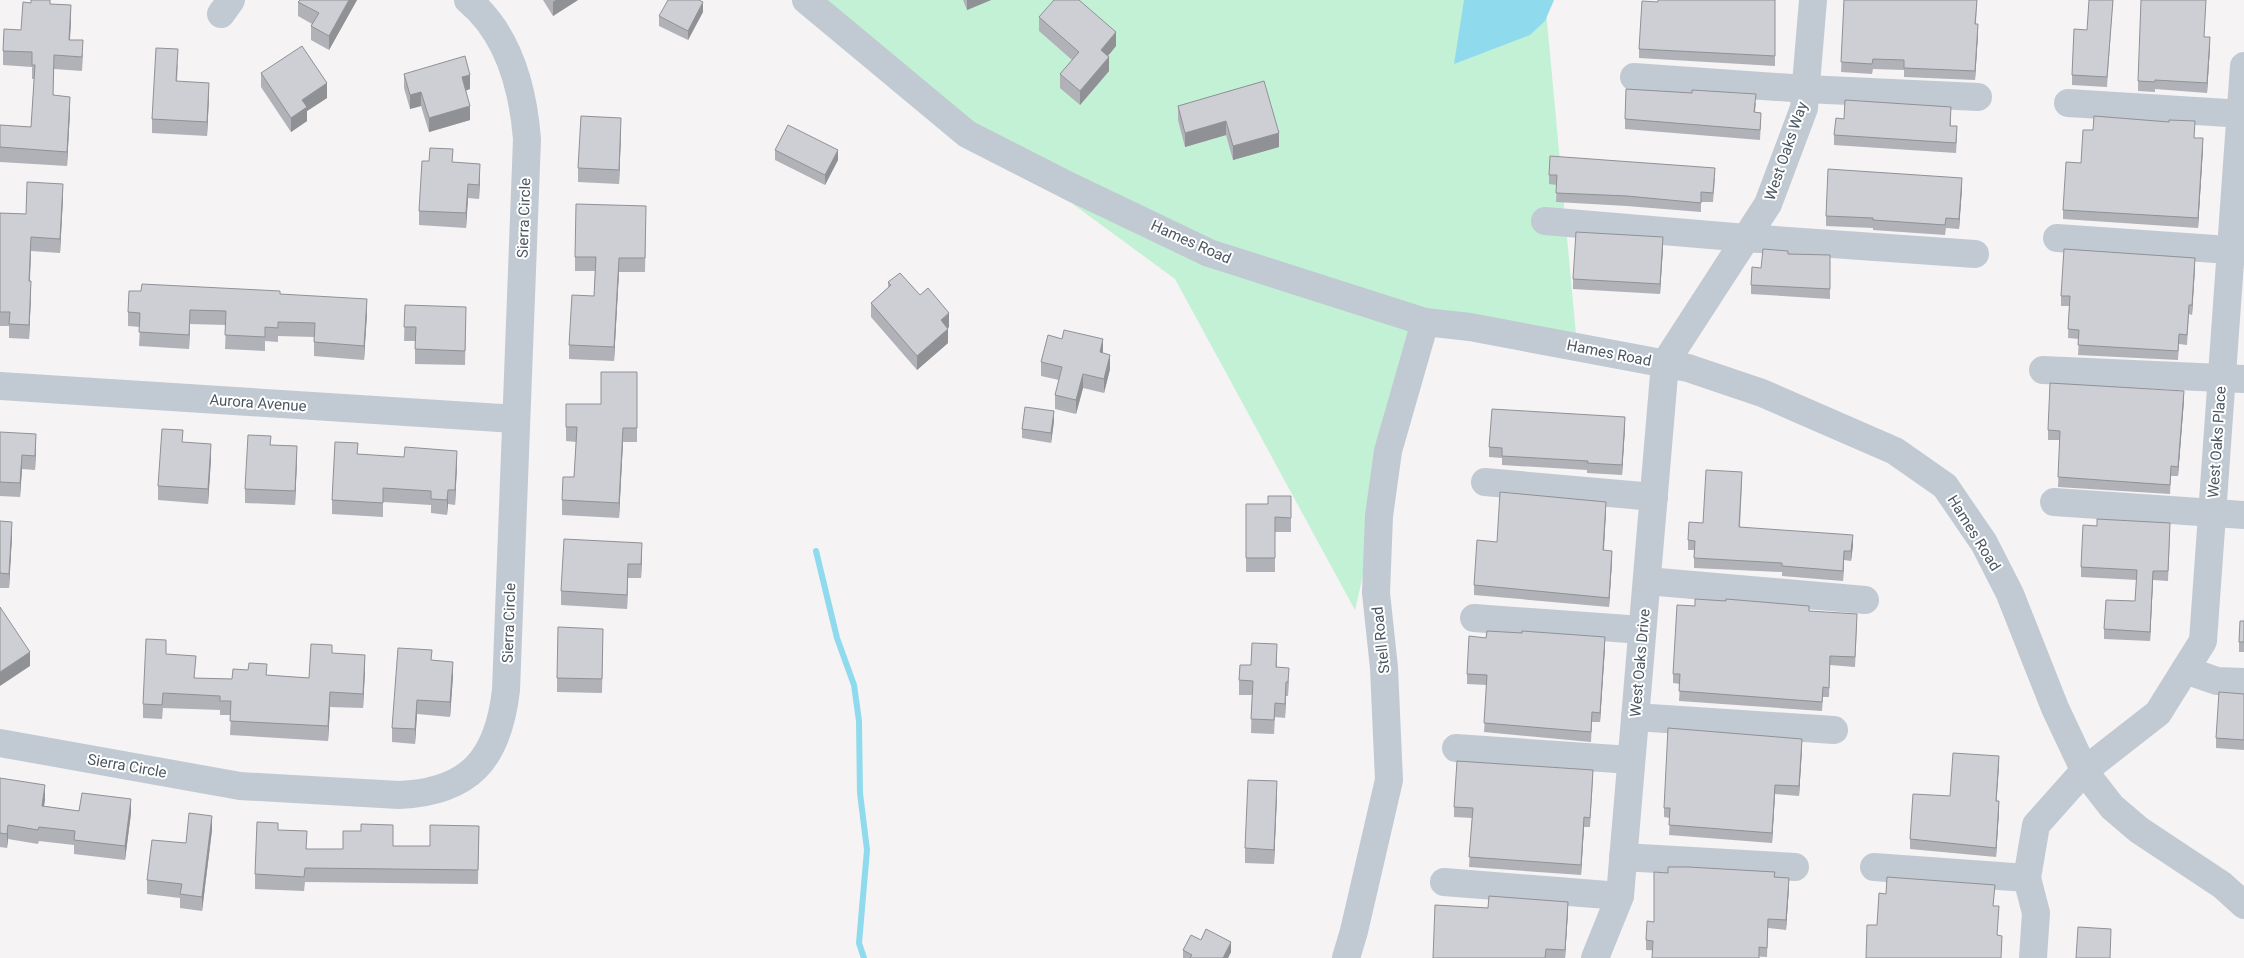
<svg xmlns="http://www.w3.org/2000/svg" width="2244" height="958" font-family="Roboto,sans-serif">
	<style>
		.green { fill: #c3f1d5 }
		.water { fill: #90daee }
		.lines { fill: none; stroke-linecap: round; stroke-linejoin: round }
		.stream { stroke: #90daee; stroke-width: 6 }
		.minor { stroke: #c1cad2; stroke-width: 28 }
		.wall { fill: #b0b2b7 }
		.shaded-wall { fill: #909195 }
		.building { fill: #cdcfd5; stroke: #909195 }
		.labels { text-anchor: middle; stroke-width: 4; stroke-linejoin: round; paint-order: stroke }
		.street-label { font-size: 15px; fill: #4a5661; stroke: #fff }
	</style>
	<rect width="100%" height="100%" fill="#f5f3f3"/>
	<path class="green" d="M795 0H1545L1578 356 1420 326 1355 610 1175 279Z"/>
	<path class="water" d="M1464 0H1554L1545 21 1530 35 1454 64Z"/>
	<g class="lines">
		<path class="stream" d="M816 551 837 638 854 685 859 721 860 793 867 850 859 943 864 958"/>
		<g class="minor">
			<path d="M806 0 967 134 1071 187 1209 253 1425 322 1470 327 1688 368 1762 393 1895 451 1945 486 1984 543 2010 594 2055 708 2080 761 2091 780 2112 807 2139 830 2222 885 2244 905"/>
			<path d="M221 14 231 0"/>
			<path d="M1634 77 1806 89 1978 97"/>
			<path d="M2068 103 2244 114"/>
			<path d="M1545 221 1746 238 1975 254"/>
			<path d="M2057 238 2244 251"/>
			<path d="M2043 370 2244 379"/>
			<path d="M0 386 516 419"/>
			<path d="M1485 482 1654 497"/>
			<path d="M2054 502 2244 515"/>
			<path d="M1647 581 1865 600"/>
			<path d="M1474 618 1642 630"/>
			<path d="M2185 670 2217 681 2244 682"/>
			<path d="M1635 717 1834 730"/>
			<path d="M0 743 240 786 399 795C470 792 498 759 506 690L527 139C523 89 509 34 468 0"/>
			<path d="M1456 748 1631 760"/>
			<path d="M1623 857 1795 867"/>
			<path d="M1874 867 2027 878"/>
			<path d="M1444 882 1620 896"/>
			<path d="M1346 958 1354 931 1389 780 1384 668 1376 593 1379 516 1388 451 1425 322"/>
			<path d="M1595 958 1620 896 1665 363 1768 204 1804 108 1813 0"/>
			<path d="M2033 958 2036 913 2027 878 2036 825 2085 770 2158 713 2203 641 2244 66"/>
		</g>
	</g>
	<g class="wall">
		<path d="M300 0H357L329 50 311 40V26L312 24 298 16V2Z"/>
		<path d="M543 0H578L553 16Z"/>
		<path d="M963 0H991L967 10Z"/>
		<path d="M1775 0V66L1639 58V49L1658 2Z"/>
		<path d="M1844 0H1977L1976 24 1978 34 1975 80 1904 77V70L1873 69 1872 74 1841 72Z"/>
		<path d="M2113 0 2107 87 2072 85V75L2087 30Z"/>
		<path d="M51 4 71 19 70 40 83 55 82 71 54 69 53 96 70 111 67 166 0 162V125L31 127 34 79H32V67L3 65V51L21 30Z"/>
		<path d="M703 12 688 40 659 26V16Z"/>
		<path d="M1039 17 1116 46 1108 56 1109 71 1080 105 1060 88V74L1072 60 1039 31Z"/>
		<path d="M2205 37 2210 47 2207 93 2155 89V92L2138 91V81Z"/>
		<path d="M178 63 177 81 209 97 207 136 152 133V119Z"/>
		<path d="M261 73 327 98 307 111V121L291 132 261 87Z"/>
		<path d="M404 74 470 89 466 90 470 120 429 132 421 106 410 109 404 88Z"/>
		<path d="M1264 81 1279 147 1233 160 1226 135 1185 147 1178 120V106Z"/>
		<path d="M1756 103 1755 112 1761 122 1760 140 1625 129V119Z"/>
		<path d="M1951 117V126L1957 136 1956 153 1834 145V135L1844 119Z"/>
		<path d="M621 132 619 184 578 182V168Z"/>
		<path d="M2194 138 2203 148 2198 228 2063 219V210L2081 163Z"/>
		<path d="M775 150 838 160 825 185 775 160Z"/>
		<path d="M453 162 480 178 479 199 468 198 466 228 419 225V211Z"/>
		<path d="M1549 175 1715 178 1713 202H1701V212L1627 206 1556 202 1557 185 1549 184Z"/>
		<path d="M1962 188 1959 229 1946 228 1945 235 1873 230V228L1826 226V216Z"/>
		<path d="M63 198 60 253 31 251 30 281 31 295 29 339 9 338V326H0V213L26 214Z"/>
		<path d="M646 220 645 272H619L614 361 569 359V345L594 296 595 271H575V257Z"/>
		<path d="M1663 247 1660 294 1573 289V279Z"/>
		<path d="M1788 254 1830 255V299L1751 294V285L1761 268Z"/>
		<path d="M2195 267 2192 315 2189 314 2187 345 2179 344 2178 360 2078 355 2079 339 2068 338 2069 306H2061V296Z"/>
		<path d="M888 282 949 327 947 328 948 343 917 370 871 317V303L888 288Z"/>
		<path d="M141 291 280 294 367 313 364 360 314 356V337L278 336V342L265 341V351L225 349 226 325 190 324 189 349 139 346 140 327 128 326V312Z"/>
		<path d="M405 305 466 321 465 365 415 364V341H404Z"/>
		<path d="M1103 353 1110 369 1104 393 1083 388 1076 414 1055 409V395L1059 380 1041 376V362Z"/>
		<path d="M637 372V442H623L619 518 562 515V500L574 477 576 442 566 441V404H601Z"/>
		<path d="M2184 400 2178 476H2171L2170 494 2058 487 2060 440H2048V430Z"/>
		<path d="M1054 421 1051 443 1022 438V429Z"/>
		<path d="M1625 427 1622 475 1587 473V470L1502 465V458L1489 457V447Z"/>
		<path d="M0 432 36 448 35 470 22 469 20 497 0 496Z"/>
		<path d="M183 442 211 459 208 504 158 500V486Z"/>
		<path d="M358 454 457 465 455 505 448 504 447 515 431 513V505L383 502V517L332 514V500Z"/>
		<path d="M297 460 295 505 245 503V489Z"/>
		<path d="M1742 482 1740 527 1853 545 1851 561 1844 560 1843 581 1782 576V572L1694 568V550H1688V540Z"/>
		<path d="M1291 496V532H1275V572H1246V504H1268Z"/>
		<path d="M1606 511 1604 550 1612 561 1609 607 1474 595V585L1497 542Z"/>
		<path d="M0 521 12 536 9 588H0Z"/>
		<path d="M2170 533 2168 581 2153 580 2150 641 2104 639V629L2135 601 2137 580 2081 577V567Z"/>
		<path d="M642 557 641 578H628L627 609 561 605V591Z"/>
		<path d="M1809 611 1857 624 1855 667 1830 665 1829 697H1823L1822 711 1679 701 1680 684 1673 683V674Z"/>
		<path d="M2244 621V652H2239V642Z"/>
		<path d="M603 643 602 693 557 692V678Z"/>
		<path d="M1605 647 1600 722H1592L1591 742 1484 732 1487 685 1467 684V674Z"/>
		<path d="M332 653 365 670 363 708 330 707 328 741 230 735 231 715H220V710L163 708 162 719 143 718V704L166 654 195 678 232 679 267 675 309 678Z"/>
		<path d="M1277 659V667L1289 682 1288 696H1286L1285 718 1275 717 1274 734 1251 733 1252 695H1239V680Z"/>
		<path d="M432 660 453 676 450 717 417 714 415 744 392 742V728Z"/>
		<path d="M2244 694V750L2216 748V738Z"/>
		<path d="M1802 749 1799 796 1775 794 1772 843 1669 835 1670 818 1664 817V808Z"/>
		<path d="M1999 765 1996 801 1999 811 1996 857 1910 849V839L1950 796Z"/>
		<path d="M0 778 45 799 44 806 79 811 131 813 125 860 74 854V845L39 841 38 844 8 839 7 848 0 847Z"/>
		<path d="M1593 779 1590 827H1584L1581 875 1469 867 1472 818 1454 817V807Z"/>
		<path d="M1277 795 1274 864 1245 863V848Z"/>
		<path d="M479 826 478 884 305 882 304 891 255 889V874L278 830 307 849H343L393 846H430Z"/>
		<path d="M212 830 202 911 180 908V898L147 894V880L186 843Z"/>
		<path d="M1775 877 1789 887 1786 930 1768 928 1767 957 1646 950V940L1654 922Z"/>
		<path d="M1488 908 1568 911 1565 958H1433Z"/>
		<path d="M1201 940 1231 952 1228 958H1183V950Z"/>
	</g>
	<g class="shaded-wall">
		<path d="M349 0H357L329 50V36Z"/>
		<path d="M556 0H578L553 16V2Z"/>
		<path d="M967 0H991L967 10Z"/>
		<path d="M703 2V12L688 40V31Z"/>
		<path d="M71 5V19L69 54V40Z"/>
		<path d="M1978 24V34L1975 80V71Z"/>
		<path d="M1116 32V46L1101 64V50Z"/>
		<path d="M2210 37V47L2207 93V83Z"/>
		<path d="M1109 57V71L1080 105V91Z"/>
		<path d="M470 75V89L462 92V77Z"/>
		<path d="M209 83V97L207 136V122Z"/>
		<path d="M327 83V98L307 111V121L291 132V118L302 100Z"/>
		<path d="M421 92V106L410 109V95Z"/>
		<path d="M70 97V111L67 166V152Z"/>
		<path d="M470 106V120L429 132V118Z"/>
		<path d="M621 118V132L619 184V170Z"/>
		<path d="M1226 121V135L1185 147V133Z"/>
		<path d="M1279 133V147L1233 160V146Z"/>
		<path d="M2203 138V148L2198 228V218Z"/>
		<path d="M838 150V160L825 185V175Z"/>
		<path d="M480 164V178L479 199V185Z"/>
		<path d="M1962 178V188L1959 229V219Z"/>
		<path d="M63 184V198L60 253V239Z"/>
		<path d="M468 184V198L466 228V213Z"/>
		<path d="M31 237V251L29 295V281Z"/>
		<path d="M1663 237V247L1660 294V284Z"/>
		<path d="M619 258V272L614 361V347Z"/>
		<path d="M2195 258V267L2192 315V305Z"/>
		<path d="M31 281V295L29 339V325Z"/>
		<path d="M367 299V313L364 360V346Z"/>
		<path d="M190 310V324L189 349V335Z"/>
		<path d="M949 313V327L941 335V320Z"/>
		<path d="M948 329V343L917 370V356Z"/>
		<path d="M1103 339V354L1100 352Z"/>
		<path d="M1110 355V369L1104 393V379Z"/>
		<path d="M1083 374V388L1076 414V400Z"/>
		<path d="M2184 391V400L2178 476V467Z"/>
		<path d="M1054 411V421L1051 443V433Z"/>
		<path d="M1625 417V427L1622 475V465Z"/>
		<path d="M623 428V442L619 518V503Z"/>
		<path d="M36 434V448L35 470V456Z"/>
		<path d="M211 444V459L208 504V489Z"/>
		<path d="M297 446V460L295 505V491Z"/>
		<path d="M457 451V465L455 505V490Z"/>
		<path d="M22 455V469L20 497V483Z"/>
		<path d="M448 490V504L447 515V500Z"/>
		<path d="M1606 502V511L1603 560V550Z"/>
		<path d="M12 522V536L9 588V574Z"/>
		<path d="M1853 535V545L1851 561V551Z"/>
		<path d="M642 543V557L641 578V564Z"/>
		<path d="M1612 551V561L1609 607V598Z"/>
		<path d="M1844 551V560L1843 581V571Z"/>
		<path d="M628 564V578L627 609V595Z"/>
		<path d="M2153 571V580L2150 641V632Z"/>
		<path d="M1605 637V647L1600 722V713Z"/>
		<path d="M30 652V666L0 686V672Z"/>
		<path d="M365 655V670L363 708V694Z"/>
		<path d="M453 662V676L450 717V702Z"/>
		<path d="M1286 682V696L1285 718V704Z"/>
		<path d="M330 692V707L328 741V726Z"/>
		<path d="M417 700V714L415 744V729Z"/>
		<path d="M1802 739V749L1799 796V786Z"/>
		<path d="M1999 756V765L1996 810V801Z"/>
		<path d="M1277 781V795L1274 864V850Z"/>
		<path d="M45 785V799L42 820V806Z"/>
		<path d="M1775 785V794L1772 843V833Z"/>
		<path d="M131 799V813L125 860V846Z"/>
		<path d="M1999 801V811L1996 857V848Z"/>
		<path d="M212 816V830L202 911V897Z"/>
		<path d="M1584 817V827L1581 875V865Z"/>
		<path d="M8 825V839L7 848V834Z"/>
		<path d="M1789 878V887L1786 930V920Z"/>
		<path d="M1568 902V911L1565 958V950Z"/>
		<path d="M1231 942V952L1228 958H1223Z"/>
	</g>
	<g class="building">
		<path d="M31 0H50V4L71 5 69 40H83L82 57 54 55 53 95 70 97 67 152 0 147V125L31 127 35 65H32V52L3 51 4 29 21 30 23 2 31 3Z"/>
		<path d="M300 0H349L329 36 311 26 319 13 298 2Z"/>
		<path d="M668 0H699L703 2 688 31 659 16Z"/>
		<path d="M1054 0H1079L1116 32 1101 50 1109 57 1080 91 1060 74 1079 52 1039 17Z"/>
		<path d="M1658 0H1775V56L1639 49 1642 1 1658 2Z"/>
		<path d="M1844 0H1977L1975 24H1978L1975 71 1904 68V60L1873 59 1872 64 1841 62Z"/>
		<path d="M2089 0H2113L2107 77 2072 75 2074 29 2087 30Z"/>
		<path d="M2141 0H2206L2204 37H2210L2207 83 2155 80V82L2138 81Z"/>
		<path d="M302 46 327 83 302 100 307 107 291 118 261 73Z"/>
		<path d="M156 48 178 49 176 81 209 83 207 122 152 119Z"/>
		<path d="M465 56 470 75 462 77 470 106 429 118 421 92 410 95 404 74Z"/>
		<path d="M1264 81 1279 133 1233 146 1226 121 1185 133 1178 106Z"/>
		<path d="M1626 89 1692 93V90L1756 94 1754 112 1761 113 1760 130 1625 119Z"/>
		<path d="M1845 100 1951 107 1950 126H1957L1956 143 1834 135 1836 118 1844 119Z"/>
		<path d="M581 116 621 118 619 170 578 168Z"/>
		<path d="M2094 116 2169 122V120L2195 121 2194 138H2203L2198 218 2063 210 2066 162 2081 163 2083 130H2093Z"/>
		<path d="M788 125 838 150 825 175 775 150Z"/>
		<path d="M430 148 453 149 452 162 480 164 479 185 468 184 466 213 419 211 422 161H429Z"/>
		<path d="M1550 156 1715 168 1713 193 1701 192V203L1627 196 1556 193 1557 175H1549Z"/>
		<path d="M1828 169 1962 178 1959 219 1946 218 1945 225 1873 220V218L1826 216Z"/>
		<path d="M27 182 63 184 60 239 31 237 29 281H31L29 325 9 324 10 312H0V213L26 214Z"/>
		<path d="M576 204 646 206 645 258H619L614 347 569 345 572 295 594 296 596 257H575Z"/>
		<path d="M1576 232 1663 237 1660 284 1573 279Z"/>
		<path d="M1763 249 1788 251V254L1830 255V289L1751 285 1752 267 1761 268Z"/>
		<path d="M2064 249 2195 258 2192 305H2189L2187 335 2179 334 2178 351 2078 345 2079 330 2068 329 2070 296H2061Z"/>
		<path d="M900 273 920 295 928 288 949 313 941 320 948 329 917 356 871 303 891 285 888 282Z"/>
		<path d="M142 284 280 291V294L367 299 364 346 314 342 315 323 278 322V328L265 327V337L225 335 226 311 190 310 189 335 139 332 140 313 128 312 129 291H141Z"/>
		<path d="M405 305 466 307 465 351 415 349 416 327H404Z"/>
		<path d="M1064 330 1103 339 1100 352 1110 355 1104 379 1083 374 1076 400 1055 395 1062 367 1041 362 1048 335 1062 339Z"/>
		<path d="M601 372H637V428H623L619 503 562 500 563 477H574L577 427H566V404H601Z"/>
		<path d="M2050 383 2184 391 2178 467 2171 466 2170 485 2058 477 2060 431 2048 430Z"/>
		<path d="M1025 407 1054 411 1051 433 1022 429Z"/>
		<path d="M1492 409 1625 417 1622 465 1587 463 1588 461 1502 456V448L1489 447Z"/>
		<path d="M162 429 183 430 182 442 211 444 208 489 158 486Z"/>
		<path d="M0 432 36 434 35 456 22 455 20 483 0 482Z"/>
		<path d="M248 435 271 436 270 445 297 446 295 491 245 489Z"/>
		<path d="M335 442 358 443 357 454 404 457 405 447 457 451 455 490H448L447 500 431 499V491L383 488V503L332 500Z"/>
		<path d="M1706 470 1742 472 1739 527 1853 535 1851 551H1844L1843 571 1782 566V563L1694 558 1695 541 1688 540 1689 522 1703 523Z"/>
		<path d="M1500 492 1606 502 1603 550 1612 551 1609 598 1474 585 1477 540 1497 542Z"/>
		<path d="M1268 496H1291V518L1275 517V558H1246V504H1268Z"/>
		<path d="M2097 519 2170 523 2168 571H2153L2150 632 2104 629 2106 600 2135 601 2137 570 2081 567 2083 525 2097 526Z"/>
		<path d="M0 521 12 522 9 574 0 573Z"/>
		<path d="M564 539 642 543 641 564H628L627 595 561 591Z"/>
		<path d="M1695 599 1726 601V599L1809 606V611L1857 614 1855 657 1830 656 1829 688 1823 687 1822 702 1679 691 1680 674H1673L1677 605 1695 606Z"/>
		<path d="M0 607 30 652 0 672Z"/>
		<path d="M2240 621H2244V642H2239Z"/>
		<path d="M558 627 603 629 602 679 557 678Z"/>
		<path d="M1487 631 1522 633V631L1605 637 1600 713 1592 712 1591 732 1484 723 1487 675 1467 674 1469 636 1486 638Z"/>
		<path d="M146 639 166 640V654L196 656 194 678 232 679 233 669 248 670 249 663 267 664 266 675 309 678 311 644 332 645V653L365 655 363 694 330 692 328 726 230 721 231 701H220V696L163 693 162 705 143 704Z"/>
		<path d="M1252 643 1277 644 1276 667 1289 668 1288 682H1286L1285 704 1275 703 1274 720 1251 719 1253 681 1239 680 1240 665H1251Z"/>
		<path d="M398 648 432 650 431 660 453 662 450 702 417 700 415 729 392 728Z"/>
		<path d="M2219 692 2244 694V740L2216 738Z"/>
		<path d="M1668 728 1802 739 1799 786 1775 785 1772 833 1669 825 1670 808H1664Z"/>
		<path d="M1953 753 1999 756 1996 801H1999L1996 848 1910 839 1913 794 1950 796Z"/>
		<path d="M1457 761 1593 770 1590 818 1584 817 1581 865 1469 857 1473 808 1454 807Z"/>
		<path d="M0 778 45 785 42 806 79 811 82 793 131 799 125 846 74 840 75 831 39 827 38 830 8 825 7 834 0 833Z"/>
		<path d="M1248 780 1277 781 1274 850 1245 848Z"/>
		<path d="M189 813 212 816 202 897 180 894 182 884 147 880 152 840 186 843Z"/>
		<path d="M257 822 278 823V830L307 831 306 849H343V831H361V824L393 825V846H430V825L479 826 478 870 305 868 304 877 255 874Z"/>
		<path d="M1668 867H1688L1775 872 1774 877 1789 878 1786 920 1768 919 1767 948 1759 947V958H1652L1653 941 1646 940 1647 921 1654 922V872L1668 873Z"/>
		<path d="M1887 877 1995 885 1993 906H1999L1997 935 2002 936 2001 958H1866L1867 925H1877L1879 893 1886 894Z"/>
		<path d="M1489 896 1568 902 1565 950 1546 949 1545 958H1433L1435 905 1488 908Z"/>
		<path d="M2078 927 2111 929 2110 958H2076Z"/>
		<path d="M1206 929 1231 942 1223 958H1190L1192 955 1183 950 1191 935 1201 940Z"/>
	</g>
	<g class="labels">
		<g class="street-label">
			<text transform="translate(1786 151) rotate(-71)" y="5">West Oaks Way</text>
			<text transform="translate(524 218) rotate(-88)" y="5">Sierra Circle</text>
			<text transform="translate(1191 242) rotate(24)" y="5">Hames Road</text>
			<text transform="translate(1609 353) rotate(11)" y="5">Hames Road</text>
			<text transform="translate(258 403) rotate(4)" y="5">Aurora Avenue</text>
			<text transform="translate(2217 442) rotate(-86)" y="5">West Oaks Place</text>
			<text transform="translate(1974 533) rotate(58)" y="5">Hames Road</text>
			<text transform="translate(509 623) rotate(-88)" y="5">Sierra Circle</text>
			<text transform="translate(1381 640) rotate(-96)" y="5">Stell Road</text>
			<text transform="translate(1640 663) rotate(-85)" y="5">West Oaks Drive</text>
			<text transform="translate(127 766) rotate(10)" y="5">Sierra Circle</text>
		</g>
	</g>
</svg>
